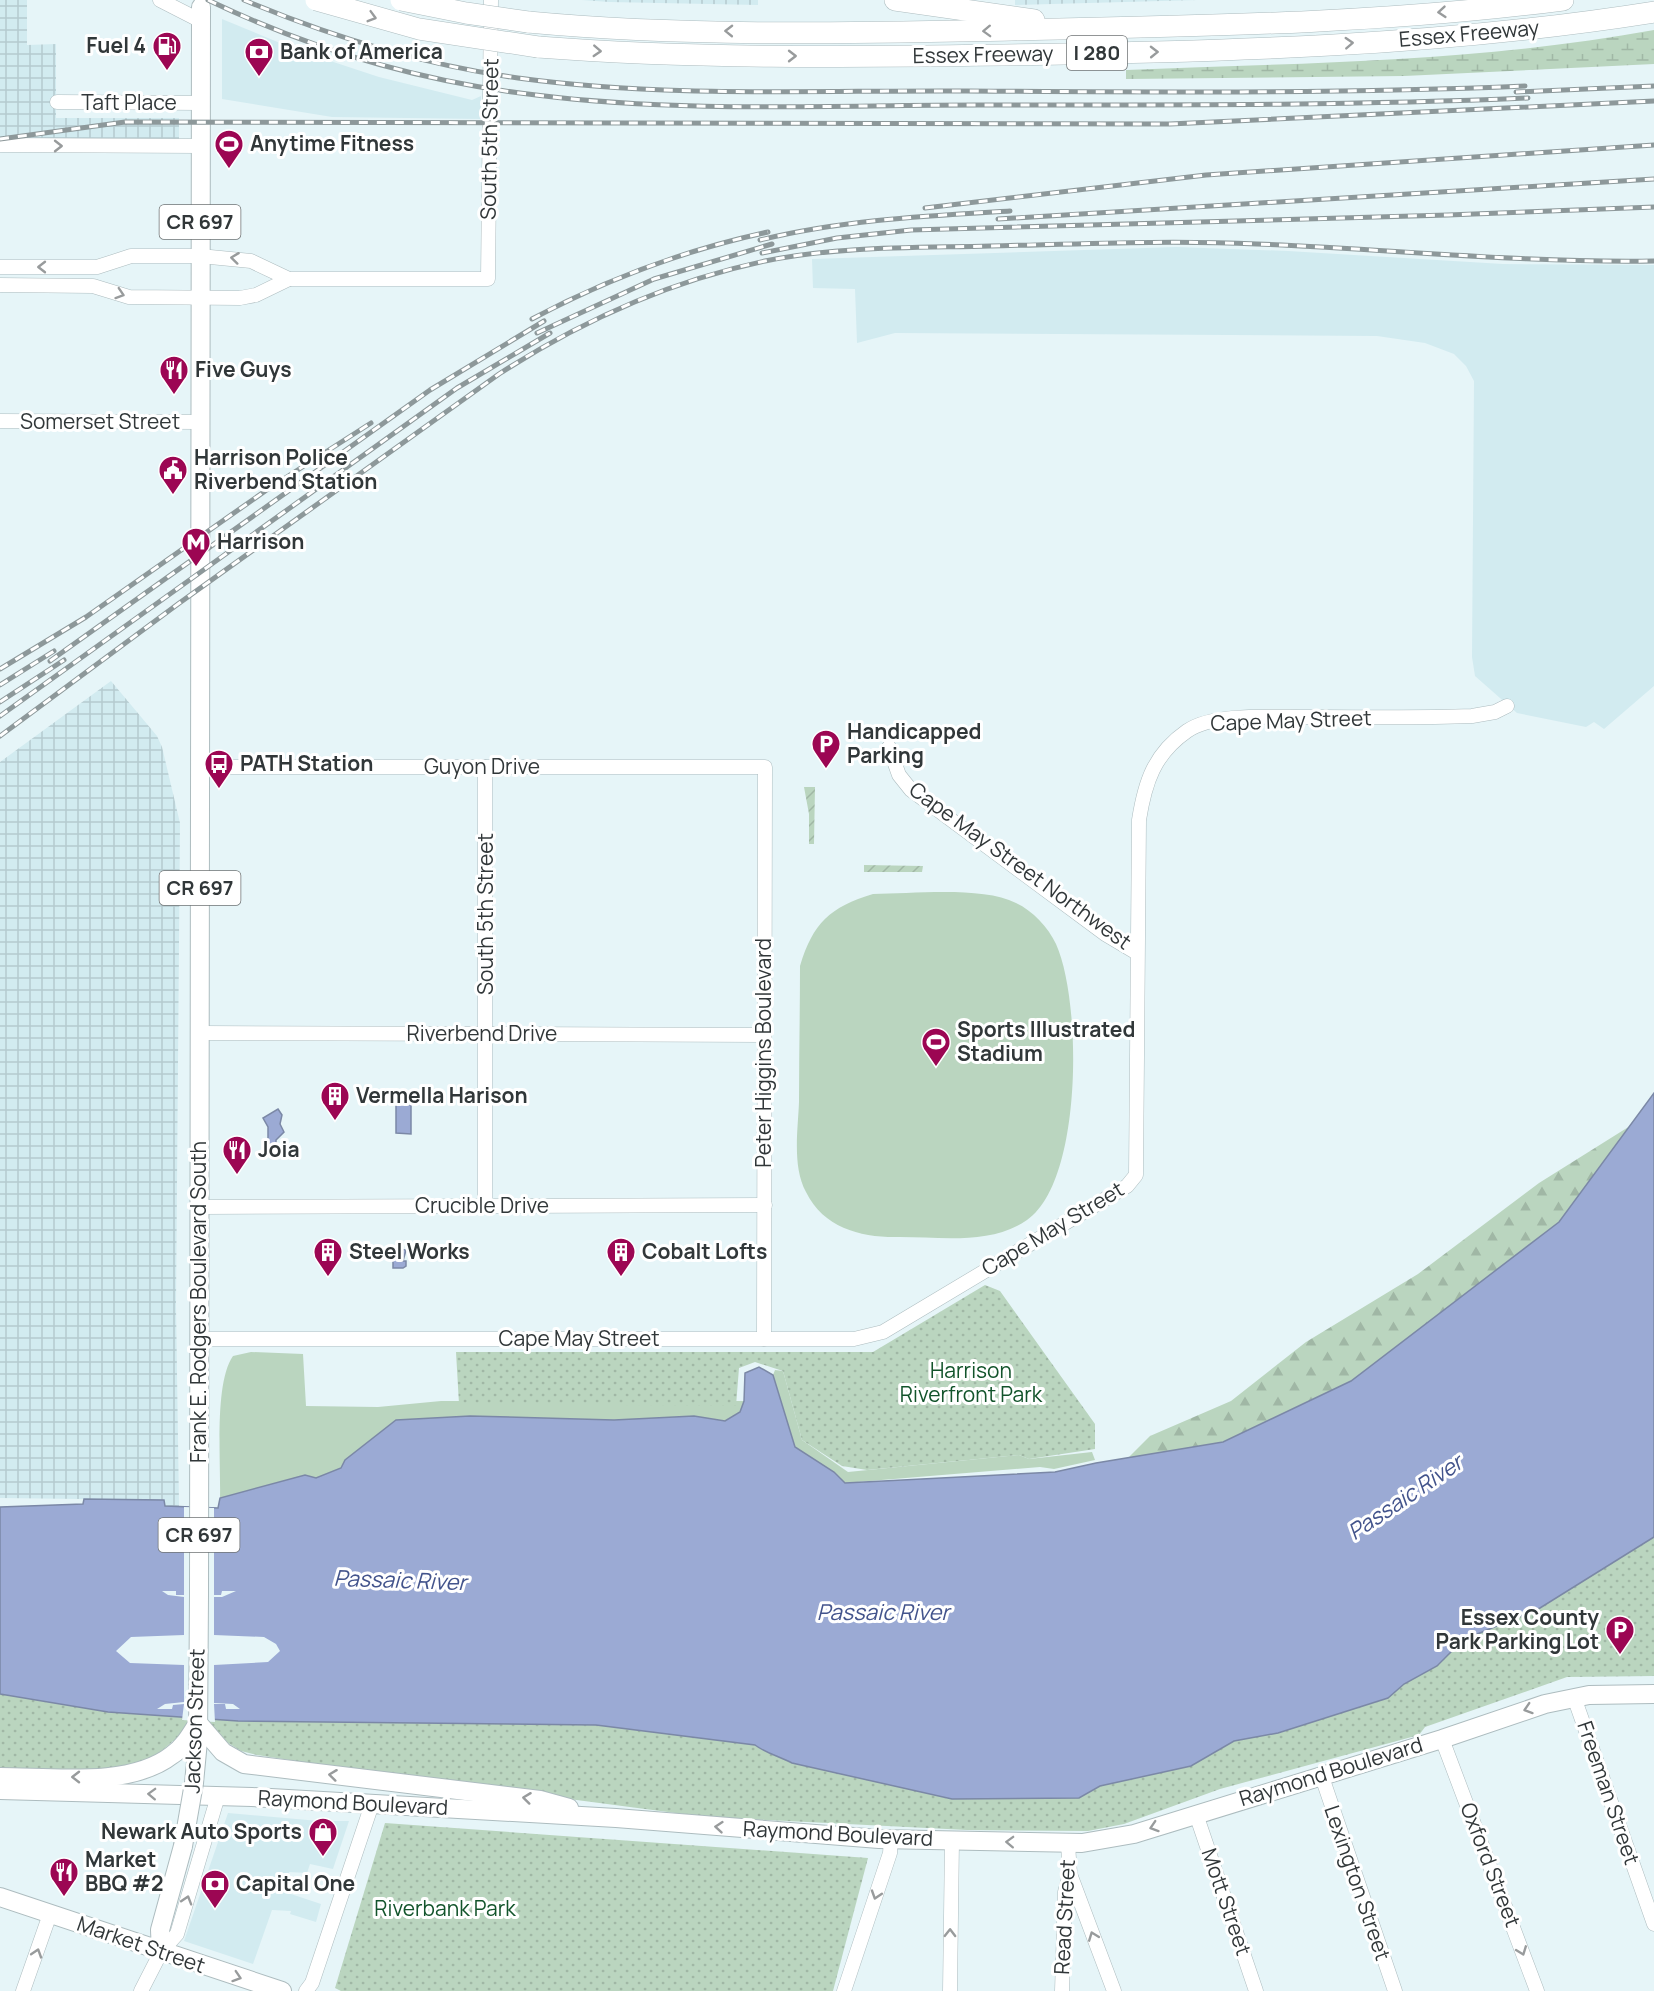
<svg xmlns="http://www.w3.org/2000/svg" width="1654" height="1991" font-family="Manrope,sans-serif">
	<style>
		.built { fill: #d2ebf0 }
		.industrial { fill: url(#industrial-grid) }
		.grass { fill: #bad5bf }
		.forest { fill: url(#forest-firs) }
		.wetland { fill: url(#wetland-marsh) }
		.park { fill: url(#park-dots) }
		.garden { fill: url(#garden-furrows) }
		.water { fill: #9baad4; stroke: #7b88a6; stroke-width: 1.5 }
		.pier { fill: #e6f5f8 }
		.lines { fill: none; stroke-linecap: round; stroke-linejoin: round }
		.minor-casing { stroke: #adbcbf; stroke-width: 15 }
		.major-casing { stroke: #adbcbf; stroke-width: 20 }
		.highway-casing { stroke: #adbcbf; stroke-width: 22 }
		.minor { stroke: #fff; stroke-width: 14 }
		.major { stroke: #fff; stroke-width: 18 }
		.highway { stroke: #fff; stroke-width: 21 }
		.rail-casing { stroke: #8d989a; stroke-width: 5 }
		.rail { stroke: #fff; stroke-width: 3; stroke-dasharray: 9; stroke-linecap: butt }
		.major-bridge-casing { stroke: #adbcbf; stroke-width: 20; stroke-linecap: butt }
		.highway-bridge-casing { stroke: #adbcbf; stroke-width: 22; stroke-linecap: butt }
		.major-bridge { stroke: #fff; stroke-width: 18 }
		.highway-bridge { stroke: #fff; stroke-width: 21 }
		.oneway { stroke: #989b9c }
		.labels { text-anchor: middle; stroke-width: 6; stroke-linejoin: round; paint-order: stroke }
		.shield { fill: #fff; stroke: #6f7374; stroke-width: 1.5 }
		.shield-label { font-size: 20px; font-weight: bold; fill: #313739 }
		.street-label { font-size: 21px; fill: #313739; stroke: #fff }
		.poi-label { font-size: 21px; font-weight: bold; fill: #313739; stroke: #fff; text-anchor: start }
		.park-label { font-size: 21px; fill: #12542b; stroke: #fff }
		.water-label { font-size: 22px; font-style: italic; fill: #43548c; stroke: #fff }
	</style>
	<defs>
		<pattern id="industrial-grid" width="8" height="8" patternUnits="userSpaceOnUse" patternTransform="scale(1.5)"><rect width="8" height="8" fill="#d2ebf0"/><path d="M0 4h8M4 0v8" fill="none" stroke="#b5cacf"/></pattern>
		<pattern id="forest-firs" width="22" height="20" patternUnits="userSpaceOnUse" patternTransform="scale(1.5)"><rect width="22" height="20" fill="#bad5bf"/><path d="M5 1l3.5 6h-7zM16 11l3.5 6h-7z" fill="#a0b7a5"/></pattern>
		<pattern id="wetland-marsh" width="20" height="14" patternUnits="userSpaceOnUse" patternTransform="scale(1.5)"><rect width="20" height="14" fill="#bad5bf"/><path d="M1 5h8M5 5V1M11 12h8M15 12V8" fill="none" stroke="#a0b7a5"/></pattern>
		<pattern id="park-dots" width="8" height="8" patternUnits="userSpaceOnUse" patternTransform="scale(1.5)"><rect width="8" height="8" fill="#bad5bf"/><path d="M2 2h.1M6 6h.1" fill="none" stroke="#a0b7a5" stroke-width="1.8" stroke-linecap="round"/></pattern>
		<pattern id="garden-furrows" width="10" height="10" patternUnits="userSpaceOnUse" patternTransform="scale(1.5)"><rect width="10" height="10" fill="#bad5bf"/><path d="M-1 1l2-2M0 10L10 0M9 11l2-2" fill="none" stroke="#a0b7a5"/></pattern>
	</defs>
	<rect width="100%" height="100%" fill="#e6f5f8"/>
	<g class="built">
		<path d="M222 19 297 50 379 77 472 100 481 96V119L332 117 222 99Z"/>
		<path d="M1176 247 1288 251 1503 264 1654 265V686L1604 729 1594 722 1586 727 1517 713 1475 676 1472 657 1474 381 1466 366 1454 354 1425 343 1377 336 895 333 857 343 855 289 813 288 812 259Z"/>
		<path d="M228 1813 319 1821H349L333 1869 310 1864 307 1873 289 1872 288 1893 321 1904 316 1922 290 1914 291 1911 272 1910 253 1964 184 1941Z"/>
	</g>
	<g class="industrial">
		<path d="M0 0H27V45L56 44V118H179V141L0 142Z"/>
		<path d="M582 0H758V5L609 2Z"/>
		<path d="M1015 0H1198L1015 5Z"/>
		<path d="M111 681 157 736 162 747 180 823 176 1305 179 1506H164L163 1500 0 1498V762Z"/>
	</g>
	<g class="grass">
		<path d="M873 894C913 894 982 886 1016 903 1033 911 1048 927 1056 944 1082 1001 1083 1182 1027 1220 991 1245 942 1237 900 1237 863 1238 824 1229 806 1192 792 1167 798 1129 799 1102 799 1057 800 1011 800 966 813 923 830 907 873 894Z"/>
		<path d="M251 1352 303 1354 306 1406 378 1407 441 1401H744L740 1412 725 1421 694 1416 614 1420 470 1416 396 1420 345 1460 341 1468 316 1478 305 1475 220 1498C221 1462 214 1383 233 1356Z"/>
		<path d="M775 1370 783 1371 802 1440 848 1472 1019 1455 1029 1459 1092 1452 1095 1460 1054 1469 1040 1467 845 1483 834 1472 795 1447 773 1375Z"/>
	</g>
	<path class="forest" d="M1630 1126 1559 1222 1351 1381 1223 1442 1128 1458 1150 1436 1231 1401 1306 1342 1418 1274 1539 1183Z"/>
	<path class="wetland" d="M1654 30V64L1404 76 1126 79V70C1302 63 1480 62 1654 30Z"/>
	<g class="park">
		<path d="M985 1285 1000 1291 1095 1424V1449L1029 1459 1019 1455 867 1470 842 1466 802 1440 783 1371 755 1362 739 1368 736 1406 459 1404 456 1352H873Z"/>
		<path d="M1654 1537V1676L1567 1677 1425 1727 1419 1735 1220 1789 1124 1824 1088 1831 967 1830 706 1817 401 1777 257 1755 241 1751 225 1741H173C164 1749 155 1758 143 1762 107 1774 40 1769 0 1770V1694L108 1712 238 1721 596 1725 755 1745C767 1754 779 1756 792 1763L1079 1798 1100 1786 1191 1766 1234 1741 1278 1732 1388 1698 1404 1684 1437 1666 1463 1640 1540 1608Z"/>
		<path d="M385 1823 868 1858 833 1991H341L335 1988Z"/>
	</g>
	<g class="garden">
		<path d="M804 787H815L814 844H809V814Z"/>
		<path d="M864 865 923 866 922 872H864Z"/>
	</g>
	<g class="water">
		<path d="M1654 1093V1537L1540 1608 1463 1640 1437 1666 1404 1684 1388 1698 1278 1733 1234 1741 1191 1766 1100 1786 1079 1798 952 1799 792 1763C779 1756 767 1754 755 1745L596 1725 238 1721 108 1712 0 1694V1507L83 1504 84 1499 164 1500 165 1506 218 1508 220 1498 305 1475 316 1478 341 1468 345 1460 396 1420 470 1416 614 1420 694 1416 725 1421 740 1412 744 1401 745 1373 759 1367 773 1375 795 1447 834 1472 845 1483 1055 1472 1096 1463 1223 1442 1351 1381 1559 1222Z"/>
		<path d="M396 1103 411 1105V1134L396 1133Z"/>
		<path d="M278 1109 282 1115 280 1124 284 1132 276 1140V1146L268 1143V1127L263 1118Z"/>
		<path d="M393 1248 406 1250 403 1261H406V1266L403 1268H393Z"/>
	</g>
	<path class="pier" d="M184 1507 214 1508V1595H221L222 1591H236L222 1597H214V1635L264 1637 276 1644 280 1651 268 1662 214 1665V1703L233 1704 240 1709H226L225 1704H214L215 1722 182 1720 184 1704 173 1705 172 1709H157L165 1704 184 1702V1665L130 1663 116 1651 131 1637 184 1635V1597L168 1595 162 1591H176V1595H184Z"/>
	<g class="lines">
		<g class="minor-casing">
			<g id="minor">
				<path d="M160 0 201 21"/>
				<path d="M57 102 201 103"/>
				<path d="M0 145 201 146"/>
				<path d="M0 267H97L131 256H200L251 261 289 279H488L491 0"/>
				<path d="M0 285 93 286 129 297 240 298 256 295 289 279"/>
				<path d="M0 421 199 422"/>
				<path d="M889 747 899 775 911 790 1105 934 1137 953"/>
				<path d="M200 767H765L764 1339"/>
				<path d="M200 1033 764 1035"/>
				<path d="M485 1206V767"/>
				<path d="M200 1207 765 1205"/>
				<path d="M199 1339H854L883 1332 1127 1186 1136 1175 1139 820C1145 782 1154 754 1187 731 1216 711 1282 718 1317 717 1369 717 1420 718 1472 716L1495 712 1507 706"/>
				<path d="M1574 1697 1654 1924"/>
				<path d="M1442 1739 1537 1991"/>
				<path d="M1321 1774 1395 1991"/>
				<path d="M1196 1814 1256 1991"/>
				<path d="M1070 1874 1114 1991"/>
				<path d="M23 1991 50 1914"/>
				<path d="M141 1991 161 1952 177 1934 218 1796"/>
				<path d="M306 1991 312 1983 372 1804"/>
				<path d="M844 1991 890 1853 891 1839"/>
				<path d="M950 1991 952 1840"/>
				<path d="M1062 1991 1065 1892 1070 1874 1068 1844"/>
			</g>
		</g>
		<g class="major-casing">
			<g id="major">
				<path d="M198 1723 223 1752 244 1764 540 1800 569 1808"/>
				<path d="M0 1777C51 1777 130 1788 172 1755 184 1747 191 1734 198 1723"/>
				<path d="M194 1783 198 1741 199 1595 201 7"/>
				<path d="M0 1790 252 1797 616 1818 879 1839 1082 1843 1134 1834 1442 1739 1545 1704 1589 1695 1654 1694"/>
				<path d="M0 1897 282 1991"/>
				<path d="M161 1952 160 1930 183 1846"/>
			</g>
		</g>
		<g class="highway-casing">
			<g id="highway">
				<path d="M895 0 1034 20"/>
				<path d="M528 22C688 37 851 33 1012 30 1195 26 1380 24 1563 0"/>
				<path d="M538 47C693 59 849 57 1004 55 1221 52 1440 46 1654 12"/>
			</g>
		</g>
		<use href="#minor" class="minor"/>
		<use href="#major" class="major"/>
		<use href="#highway" class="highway"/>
		<g class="rail-casing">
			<g id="rail">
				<path d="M208 0C310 49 423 82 536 95 682 113 831 105 978 105 1161 105 1345 106 1528 98"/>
				<path d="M244 0C332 37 424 65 518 78 665 98 819 90 966 91 1152 92 1339 94 1525 86"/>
				<path d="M1516 92 1654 86"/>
				<path d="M0 139 125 122 1170 124 1654 101"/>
				<path d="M925 208 1206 175 1654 145"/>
				<path d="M998 219 1654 179"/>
				<path d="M760 240C842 220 925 216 1010 211"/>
				<path d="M762 253 837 238 911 230 1448 215 1654 207"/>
				<path d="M532 319C607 279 685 250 768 232"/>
				<path d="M537 333 654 279 772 244"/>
				<path d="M50 661 430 390 544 321"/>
				<path d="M0 669 86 617 268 489 371 423"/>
				<path d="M0 685 54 651"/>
				<path d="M0 702 64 660"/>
				<path d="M0 716 457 388 550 333"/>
				<path d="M0 736 178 604 499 374C581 321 670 281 765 261 839 246 916 248 990 246 1079 244 1168 240 1257 244 1389 249 1521 263 1654 261"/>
			</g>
		</g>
		<use href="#rail" class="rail"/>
		<g class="major-bridge-casing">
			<path id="major-bridge" d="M183 1846 194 1783"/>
		</g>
		<g class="highway-bridge-casing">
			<g id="highway-bridge">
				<path d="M316 0 419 29 538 47"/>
				<path d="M401 0 466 13 528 22"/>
			</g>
		</g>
		<use href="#major-bridge" class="major-bridge"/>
		<use href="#highway-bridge" class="highway-bridge"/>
	</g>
	<defs><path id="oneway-chevron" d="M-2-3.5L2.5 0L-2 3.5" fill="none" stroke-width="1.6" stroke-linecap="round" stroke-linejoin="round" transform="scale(1.5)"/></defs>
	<g class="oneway">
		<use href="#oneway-chevron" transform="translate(1442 12) rotate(175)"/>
		<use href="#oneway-chevron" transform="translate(372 17) rotate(16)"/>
		<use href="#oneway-chevron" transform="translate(729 31) rotate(-179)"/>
		<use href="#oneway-chevron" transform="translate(987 31) rotate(178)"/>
		<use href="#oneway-chevron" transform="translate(1349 43) rotate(-3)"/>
		<use href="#oneway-chevron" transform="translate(597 51) rotate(3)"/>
		<use href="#oneway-chevron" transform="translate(1154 52) rotate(-1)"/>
		<use href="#oneway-chevron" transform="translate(792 56)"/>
		<use href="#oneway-chevron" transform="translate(58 146)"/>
		<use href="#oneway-chevron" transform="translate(235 258) rotate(-173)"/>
		<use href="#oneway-chevron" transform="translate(42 267) rotate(180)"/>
		<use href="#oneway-chevron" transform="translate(120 294) rotate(18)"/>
		<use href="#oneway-chevron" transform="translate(1528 1709) rotate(162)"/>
		<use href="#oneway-chevron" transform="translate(333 1775) rotate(-173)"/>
		<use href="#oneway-chevron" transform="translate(76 1777) rotate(180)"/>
		<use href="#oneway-chevron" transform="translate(152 1794) rotate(-178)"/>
		<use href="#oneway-chevron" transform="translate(527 1798) rotate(-173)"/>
		<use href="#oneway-chevron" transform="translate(719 1827) rotate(-175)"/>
		<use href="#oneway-chevron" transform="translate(1154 1827) rotate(162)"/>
		<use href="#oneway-chevron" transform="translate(1010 1842) rotate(-178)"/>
		<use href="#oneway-chevron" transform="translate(876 1895) rotate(108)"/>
		<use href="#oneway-chevron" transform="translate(187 1900) rotate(-73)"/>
		<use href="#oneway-chevron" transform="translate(950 1933) rotate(-89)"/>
		<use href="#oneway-chevron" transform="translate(1093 1936) rotate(-111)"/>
		<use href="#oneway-chevron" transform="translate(1522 1951) rotate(69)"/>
		<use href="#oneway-chevron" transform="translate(37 1953) rotate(-72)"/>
		<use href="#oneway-chevron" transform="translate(237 1977) rotate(18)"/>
	</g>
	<defs>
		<g id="fuel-pin" transform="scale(1.5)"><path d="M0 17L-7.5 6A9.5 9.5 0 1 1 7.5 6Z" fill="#9c0653" stroke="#fff"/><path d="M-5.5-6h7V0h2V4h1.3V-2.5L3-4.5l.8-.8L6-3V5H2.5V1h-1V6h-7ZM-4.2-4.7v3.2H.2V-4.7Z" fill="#fff"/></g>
		<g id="bank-pin" transform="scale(1.5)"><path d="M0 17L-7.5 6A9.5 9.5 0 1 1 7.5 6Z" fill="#9c0653" stroke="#fff"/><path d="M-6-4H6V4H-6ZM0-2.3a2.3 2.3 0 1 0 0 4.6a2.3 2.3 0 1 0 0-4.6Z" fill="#fff"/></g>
		<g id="stadium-pin" transform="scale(1.5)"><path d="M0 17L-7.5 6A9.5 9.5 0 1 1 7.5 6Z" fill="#9c0653" stroke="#fff"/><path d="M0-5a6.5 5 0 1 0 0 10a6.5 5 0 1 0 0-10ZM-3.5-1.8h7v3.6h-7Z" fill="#fff"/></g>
		<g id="restaurant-pin" transform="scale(1.5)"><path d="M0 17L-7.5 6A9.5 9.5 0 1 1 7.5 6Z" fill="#9c0653" stroke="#fff"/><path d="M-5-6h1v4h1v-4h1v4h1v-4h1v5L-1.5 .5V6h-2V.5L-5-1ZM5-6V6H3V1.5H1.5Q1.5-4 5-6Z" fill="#fff"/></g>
		<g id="civic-pin" transform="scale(1.5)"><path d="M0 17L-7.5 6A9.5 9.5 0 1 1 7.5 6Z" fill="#9c0653" stroke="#fff"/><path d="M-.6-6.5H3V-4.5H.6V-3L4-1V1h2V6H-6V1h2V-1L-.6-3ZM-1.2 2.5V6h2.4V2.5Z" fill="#fff"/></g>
		<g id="metro-pin" transform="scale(1.5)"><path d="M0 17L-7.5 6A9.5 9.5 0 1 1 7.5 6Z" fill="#9c0653" stroke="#fff"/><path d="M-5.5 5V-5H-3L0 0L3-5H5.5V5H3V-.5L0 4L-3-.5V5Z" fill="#fff"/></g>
		<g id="parking-pin" transform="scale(1.5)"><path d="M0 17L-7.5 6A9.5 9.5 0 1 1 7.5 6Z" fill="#9c0653" stroke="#fff"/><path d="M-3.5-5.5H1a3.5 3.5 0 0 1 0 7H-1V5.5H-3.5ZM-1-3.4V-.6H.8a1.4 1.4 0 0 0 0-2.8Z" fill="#fff"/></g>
		<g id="bus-pin" transform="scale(1.5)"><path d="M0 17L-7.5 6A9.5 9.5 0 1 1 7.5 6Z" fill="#9c0653" stroke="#fff"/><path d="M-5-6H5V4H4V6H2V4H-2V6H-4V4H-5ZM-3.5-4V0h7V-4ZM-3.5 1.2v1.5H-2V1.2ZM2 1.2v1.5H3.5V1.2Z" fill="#fff"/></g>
		<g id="building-pin" transform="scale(1.5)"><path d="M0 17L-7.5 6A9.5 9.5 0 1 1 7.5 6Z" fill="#9c0653" stroke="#fff"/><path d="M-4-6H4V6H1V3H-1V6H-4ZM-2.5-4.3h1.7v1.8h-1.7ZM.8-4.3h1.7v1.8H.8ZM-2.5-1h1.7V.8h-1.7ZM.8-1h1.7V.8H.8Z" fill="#fff"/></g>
		<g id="shop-pin" transform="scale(1.5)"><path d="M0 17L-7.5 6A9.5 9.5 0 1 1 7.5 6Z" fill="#9c0653" stroke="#fff"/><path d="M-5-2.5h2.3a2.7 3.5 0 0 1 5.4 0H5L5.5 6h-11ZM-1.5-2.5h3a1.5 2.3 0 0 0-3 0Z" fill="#fff"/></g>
	</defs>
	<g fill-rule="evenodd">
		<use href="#fuel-pin" x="167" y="46"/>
		<use href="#bank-pin" x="259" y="52"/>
		<use href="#stadium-pin" x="229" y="144"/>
		<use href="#restaurant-pin" x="174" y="370"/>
		<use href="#civic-pin" x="173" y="470"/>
		<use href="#metro-pin" x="196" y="542"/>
		<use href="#parking-pin" x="826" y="744"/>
		<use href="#bus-pin" x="219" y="764"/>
		<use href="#stadium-pin" x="936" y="1042"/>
		<use href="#building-pin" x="335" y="1096"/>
		<use href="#restaurant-pin" x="237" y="1150"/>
		<use href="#building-pin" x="328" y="1252"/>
		<use href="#building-pin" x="621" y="1252"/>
		<use href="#parking-pin" x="1620" y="1630"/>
		<use href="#shop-pin" x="323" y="1832"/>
		<use href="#restaurant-pin" x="64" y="1872"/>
		<use href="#bank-pin" x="215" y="1884"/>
	</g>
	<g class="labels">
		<g class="shield">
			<rect x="1067" y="36" width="60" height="34" rx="4.5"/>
			<rect x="159.5" y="205" width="81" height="34" rx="4.5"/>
			<rect x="159.5" y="871" width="81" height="34" rx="4.5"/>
			<rect x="158.5" y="1518" width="81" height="34" rx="4.5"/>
		</g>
		<g class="shield-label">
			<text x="1097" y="60">I 280</text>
			<text x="200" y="229">CR 697</text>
			<text x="200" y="895">CR 697</text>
			<text x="199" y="1542">CR 697</text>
		</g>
		<g class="street-label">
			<text transform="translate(1469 34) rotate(-5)" y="7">Essex Freeway</text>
			<text transform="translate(983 55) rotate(-1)" y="7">Essex Freeway</text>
			<text x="129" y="110">Taft Place</text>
			<text transform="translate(490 139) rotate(-89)" y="7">South 5th Street</text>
			<text x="100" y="429">Somerset Street</text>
			<text transform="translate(1291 721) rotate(-2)" y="7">Cape May Street</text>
			<text x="482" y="774">Guyon Drive</text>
			<text transform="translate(1020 866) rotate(36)" y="7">Cape May Street Northwest</text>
			<text transform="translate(486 914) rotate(-90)" y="7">South 5th Street</text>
			<text x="482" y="1041">Riverbend Drive</text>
			<text transform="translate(764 1053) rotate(-90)" y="7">Peter Higgins Boulevard</text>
			<text x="482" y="1213">Crucible Drive</text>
			<text transform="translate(1053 1229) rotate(-31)" y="7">Cape May Street</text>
			<text transform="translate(199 1302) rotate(-90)" y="7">Frank E. Rodgers Boulevard South</text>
			<text x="579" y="1346">Cape May Street</text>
			<text transform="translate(195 1721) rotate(-88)" y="7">Jackson Street</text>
			<text transform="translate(1331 1772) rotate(-17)" y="7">Raymond Boulevard</text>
			<text transform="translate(1608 1793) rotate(71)" y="7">Freeman Street</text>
			<text transform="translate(353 1803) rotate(3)" y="7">Raymond Boulevard</text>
			<text transform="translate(838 1834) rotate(3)" y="7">Raymond Boulevard</text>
			<text transform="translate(1490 1865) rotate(69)" y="7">Oxford Street</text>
			<text transform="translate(1357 1883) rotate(71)" y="7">Lexington Street</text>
			<text transform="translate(1226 1902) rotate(71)" y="7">Mott Street</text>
			<text transform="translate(1065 1917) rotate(-87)" y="7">Read Street</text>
			<text transform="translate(141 1945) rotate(19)" y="7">Market Street</text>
		</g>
		<g class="poi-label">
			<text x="146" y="53" text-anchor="end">Fuel 4</text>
			<text x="280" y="59">Bank of America</text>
			<text x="250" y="151">Anytime Fitness</text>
			<text x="195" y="377">Five Guys</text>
			<text x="194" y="465">Harrison Police<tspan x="194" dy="24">Riverbend Station</tspan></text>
			<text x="217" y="549">Harrison</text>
			<text x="847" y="739">Handicapped<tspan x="847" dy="24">Parking</tspan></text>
			<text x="240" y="771">PATH Station</text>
			<text x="957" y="1037">Sports Illustrated<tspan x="957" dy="24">Stadium</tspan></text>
			<text x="356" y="1103">Vermella Harison</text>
			<text x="258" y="1157">Joia</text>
			<text x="349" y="1259">Steel Works</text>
			<text x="642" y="1259">Cobalt Lofts</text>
			<text x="1599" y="1625" text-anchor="end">Essex County<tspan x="1599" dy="24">Park Parking Lot</tspan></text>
			<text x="302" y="1839" text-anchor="end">Newark Auto Sports</text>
			<text x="85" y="1867">Market<tspan x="85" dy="24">BBQ #2</tspan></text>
			<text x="236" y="1891">Capital One</text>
		</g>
		<g class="park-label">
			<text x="971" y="1378">Harrison<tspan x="971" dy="24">Riverfront Park</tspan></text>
			<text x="445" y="1916">Riverbank Park</text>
		</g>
		<g class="water-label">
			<text transform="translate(1405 1497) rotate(-34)" y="8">Passaic River</text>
			<text transform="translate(400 1580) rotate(2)" y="8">Passaic River</text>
			<text x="883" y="1620">Passaic River</text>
		</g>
	</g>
</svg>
